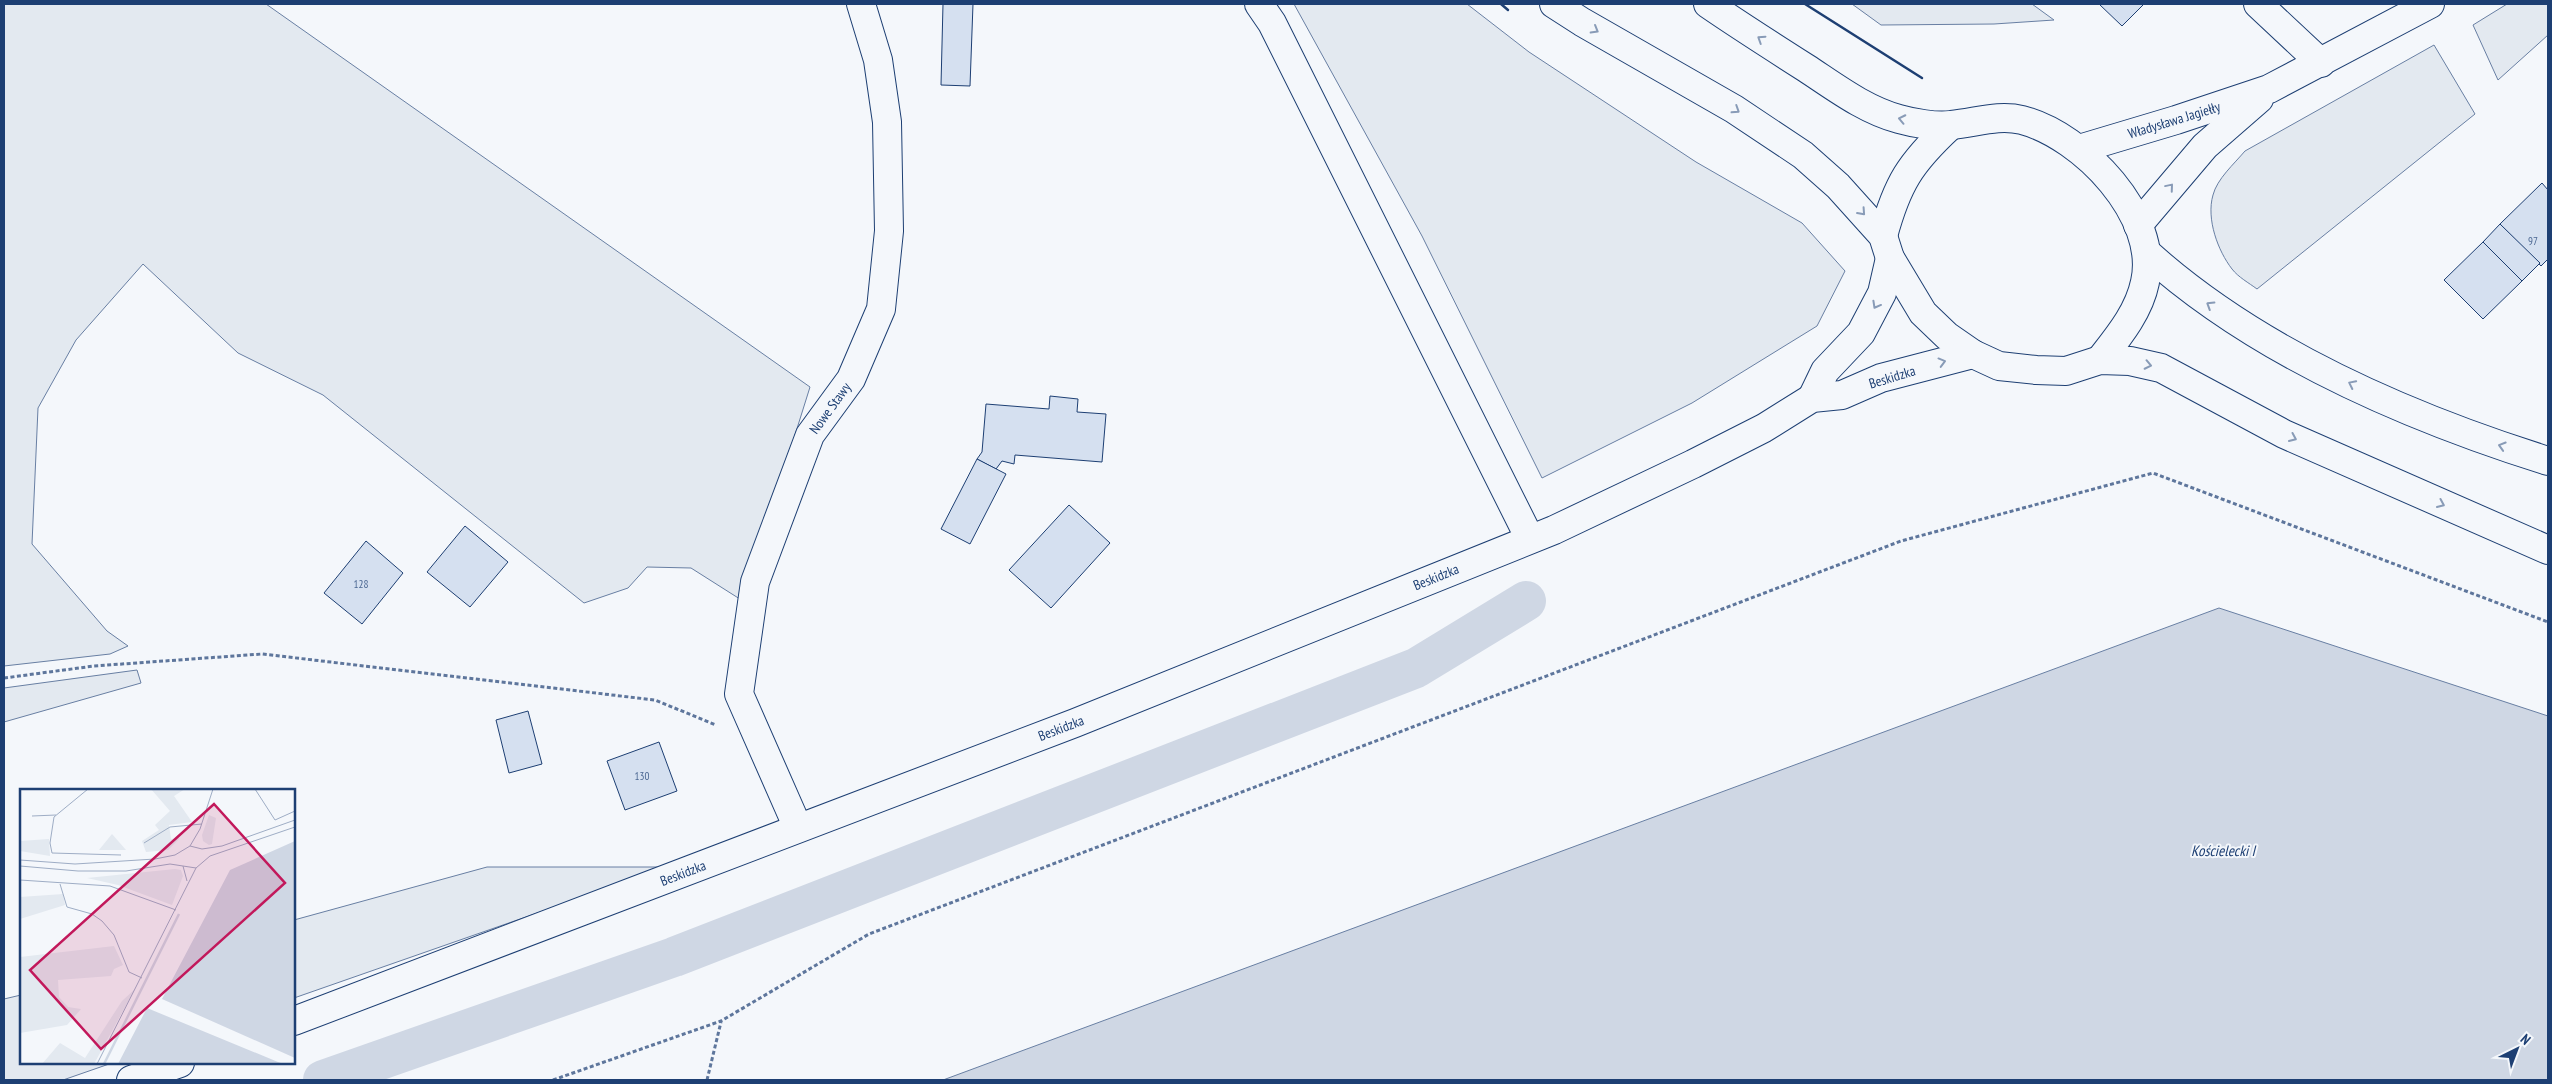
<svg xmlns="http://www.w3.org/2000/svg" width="2552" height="1084" font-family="'PT Sans Narrow',sans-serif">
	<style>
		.green { fill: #e3e9f0; stroke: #687fa3 }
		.water { fill: #cfd7e4; stroke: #687fa3 }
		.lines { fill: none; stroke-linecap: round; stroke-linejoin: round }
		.canal { stroke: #cfd7e4; stroke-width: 40 }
		.building { fill: #d5e0f0; stroke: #1d3f73 }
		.minor-casing { stroke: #1d3f73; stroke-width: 30 }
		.major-casing { stroke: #1d3f73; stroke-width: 30 }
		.path { stroke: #5e769c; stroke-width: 3; stroke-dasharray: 4 2.5; stroke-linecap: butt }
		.minor { stroke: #f4f7fb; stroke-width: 28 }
		.major { stroke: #f4f7fb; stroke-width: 28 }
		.wall { stroke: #1d3f73; stroke-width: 2.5 }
		.oneway { stroke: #889bb7 }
		.labels { text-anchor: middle; stroke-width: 4; stroke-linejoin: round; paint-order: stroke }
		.number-label { font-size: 11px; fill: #4b6792 }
		.street-label { font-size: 14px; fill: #1d3f73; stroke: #f4f7fb }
		.water-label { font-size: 15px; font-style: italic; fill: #1d3f73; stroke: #f4f7fb }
		.inset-river { fill: none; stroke: #cfd7e4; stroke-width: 2.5 }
		.inset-road { fill: none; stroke: #9eadc5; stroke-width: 1 }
		.view { fill: #c2185b; fill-opacity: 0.15; stroke: #c2185b; stroke-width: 2.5 }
		.inset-edge { fill: none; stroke: #1d3f73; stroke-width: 2.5 }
	</style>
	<rect width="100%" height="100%" fill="#f4f7fb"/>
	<g class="green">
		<path d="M4 4H266L810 387 743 601 691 568 647 567 628 588 584 603 323 395 238 353 143 264 76 340 38 408 32 544 107 631 128 646 110 654 4 666Z"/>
		<path d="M1294 4H1467L1529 52 1696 162 1802 223 1845 271 1817 326 1692 403 1542 478 1422 236Z"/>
		<path d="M1852 4H2032L2054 20 1994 24 1881 25Z"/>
		<path d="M2507 4H2548V35L2498 80 2473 25Z"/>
		<path d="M2434 45 2475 114 2257 289C2249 283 2238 277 2232 269 2218 251 2206 219 2213 195 2217 179 2234 164 2245 151Z"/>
		<path d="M137 670 141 683 4 722V688Z"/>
		<path d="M487 867H669L294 998V920Z"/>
		<path d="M21 995V1063H112L63 1080H4V999Z"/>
	</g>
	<path class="water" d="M2219 608 2548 716V1080H943Z"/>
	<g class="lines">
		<path class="canal" d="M323 1080 674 957 1416 668 1526 601"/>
	</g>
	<g class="building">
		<path d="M943 4H973L970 86 941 85Z"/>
		<path d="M2099 4H2144L2122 26Z"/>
		<path d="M2542 183 2548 190V259L2541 266 2500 224Z"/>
		<path d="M2500 224 2540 263 2522 281 2483 242Z"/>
		<path d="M2483 242 2522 281 2483 319 2444 280Z"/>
		<path d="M1050 396 1078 399 1077 412 1106 414 1102 462 1015 455 1014 464 1002 461 996 469 977 459 982 452 986 404 1049 409Z"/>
		<path d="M977 459 1006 474 970 544 941 529Z"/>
		<path d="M1069 505 1110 543 1051 608 1009 570Z"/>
		<path d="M465 526 508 562 470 607 427 572Z"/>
		<path d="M366 541 403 573 362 624 324 593Z"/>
		<path d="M528 711 542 764 509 773 496 720Z"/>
		<path d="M659 742 677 791 625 810 607 761Z"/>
	</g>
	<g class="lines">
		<g class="minor-casing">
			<g id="minor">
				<path d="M1259 4 1272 23 1530 539"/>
				<path d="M2258 4 2321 63"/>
				<path d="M2079 149 2176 120 2269 89 2430 4"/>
				<path d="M2138 225 2205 146 2259 99"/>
				<path d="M798 828 739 694 755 582 810 435 851 379 881 309 889 231 887 122 878 60 861 4"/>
			</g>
		</g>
		<g class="major-casing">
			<g id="major">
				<path d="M1554 4 1582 22 1734 109 1803 155 1838 186 1883 236 1890 258 1923 313 1947 336 1973 354 1999 366 2036 370 2066 371 2100 360 2130 361 2161 368 2284 434 2548 550"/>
				<path d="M1708 4C1740 26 1773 47 1806 68 1835 87 1865 110 1899 119 1913 123 1936 127 1951 125 1975 123 1998 114 2022 120 2083 136 2160 216 2145 282 2139 312 2118 337 2100 360"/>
				<path d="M1883 236C1897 184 1910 163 1950 126"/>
				<path d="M2147 253C2258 353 2408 417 2548 461"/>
				<path d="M1812 398 1825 371 1861 333 1882 293 1890 258"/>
				<path d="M294 1021 1075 723 1554 530 1693 464 1764 428 1812 398 1842 395 1881 378 1973 354"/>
				<path d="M131 1080 180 1063"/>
			</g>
		</g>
		<g class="path">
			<path d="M4 678 94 666 262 654 655 700 716 725"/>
			<path d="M553 1080 721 1021 869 934 1901 541 2153 473 2548 622"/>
			<path d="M707 1080 721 1022"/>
		</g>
		<use href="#minor" class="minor"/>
		<use href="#major" class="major"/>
		<g class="wall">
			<path d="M1501 4 1508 10"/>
			<path d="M1805 4 1922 78"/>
		</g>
	</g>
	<defs><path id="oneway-chevron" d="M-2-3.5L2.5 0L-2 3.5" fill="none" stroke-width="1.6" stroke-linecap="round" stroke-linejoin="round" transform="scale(1.25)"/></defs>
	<g class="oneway">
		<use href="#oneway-chevron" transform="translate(1595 30) rotate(30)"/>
		<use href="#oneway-chevron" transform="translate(1761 39) rotate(-147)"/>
		<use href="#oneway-chevron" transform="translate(1736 110) rotate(33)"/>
		<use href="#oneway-chevron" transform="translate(1902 119) rotate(-168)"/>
		<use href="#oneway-chevron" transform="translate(2170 187) rotate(-50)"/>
		<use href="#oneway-chevron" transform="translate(1862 212) rotate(48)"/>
		<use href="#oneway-chevron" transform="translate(1876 305) rotate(119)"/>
		<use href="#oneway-chevron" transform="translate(2210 305) rotate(-148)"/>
		<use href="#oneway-chevron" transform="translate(1942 362) rotate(-15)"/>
		<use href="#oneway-chevron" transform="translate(2148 365) rotate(12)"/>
		<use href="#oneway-chevron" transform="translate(2352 384) rotate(-154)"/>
		<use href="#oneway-chevron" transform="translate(2293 438) rotate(24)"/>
		<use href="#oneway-chevron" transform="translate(2502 446) rotate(-163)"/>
		<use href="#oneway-chevron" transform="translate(2441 504) rotate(24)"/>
	</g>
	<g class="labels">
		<g class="number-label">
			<text x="2533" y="245">97</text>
			<text x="361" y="588">128</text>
			<text x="642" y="780">130</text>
		</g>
		<g class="street-label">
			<text transform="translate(2174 120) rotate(-17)" y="5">Władysława Jagiełły</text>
			<text transform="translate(1892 377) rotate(-17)" y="5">Beskidzka</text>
			<text transform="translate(830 408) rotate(-54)" y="5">Nowe Stawy</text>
			<text transform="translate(1436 577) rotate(-22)" y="5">Beskidzka</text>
			<text transform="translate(1061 728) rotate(-21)" y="5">Beskidzka</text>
			<text transform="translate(683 873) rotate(-21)" y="5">Beskidzka</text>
		</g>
		<g class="water-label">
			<text x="2223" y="856">Kościelecki I</text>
		</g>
	</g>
	<g transform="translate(20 789)">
		<rect width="275" height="275" fill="#f4f7fb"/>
		<path d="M131 0H165L154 7 172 33 149 36 151 50 160 49 148 61 126 63 122 52 139 41 135 36 150 22ZM189 26 196 29 192 55 189 56 183 52 182 46ZM92 45 106 61H79ZM29 50 30 67 0 62V52ZM155 80 161 81 163 87 152 116 98 96 67 89ZM43 105 45 116 0 130V108ZM94 157 103 176 94 180 91 187 38 191 39 208 48 218 61 220 47 236 0 244V168ZM115 200 74 275H22L40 254 65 269 102 212Z" fill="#e3e9f0"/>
		<path d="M275 52V269L142 210 210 81ZM127 219 258 273 264 275H98Z" fill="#cfd7e4"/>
		<path class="inset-river" d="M84 275 159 125"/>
		<path class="inset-road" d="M68 0 34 28 30 54 32 64 101 66M235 0 255 31 275 22M12 27 36 26M124 54 150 38 182 35M170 57 180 40 193 0M0 71 55 75 135 70 155 66 170 57 182 60 202 57 275 31M0 77 58 82H106L150 75 176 79 190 67 275 38M163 77 167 92M0 91 90 97 156 121M40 95 47 118 72 125 82 132 94 146 109 183 122 189M77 275 176 79"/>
		<path class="view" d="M194 15 265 94 81 260 10 181Z"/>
		<rect width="275" height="275" class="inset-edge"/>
	</g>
	<rect width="2552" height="1084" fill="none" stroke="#1d3f73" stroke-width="10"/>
	<g transform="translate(2517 1049) rotate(42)" stroke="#f4f7fb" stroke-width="4" paint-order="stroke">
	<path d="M0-4L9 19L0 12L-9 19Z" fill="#1d3f73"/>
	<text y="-8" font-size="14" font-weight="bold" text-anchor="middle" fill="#1d3f73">N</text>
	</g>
</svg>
